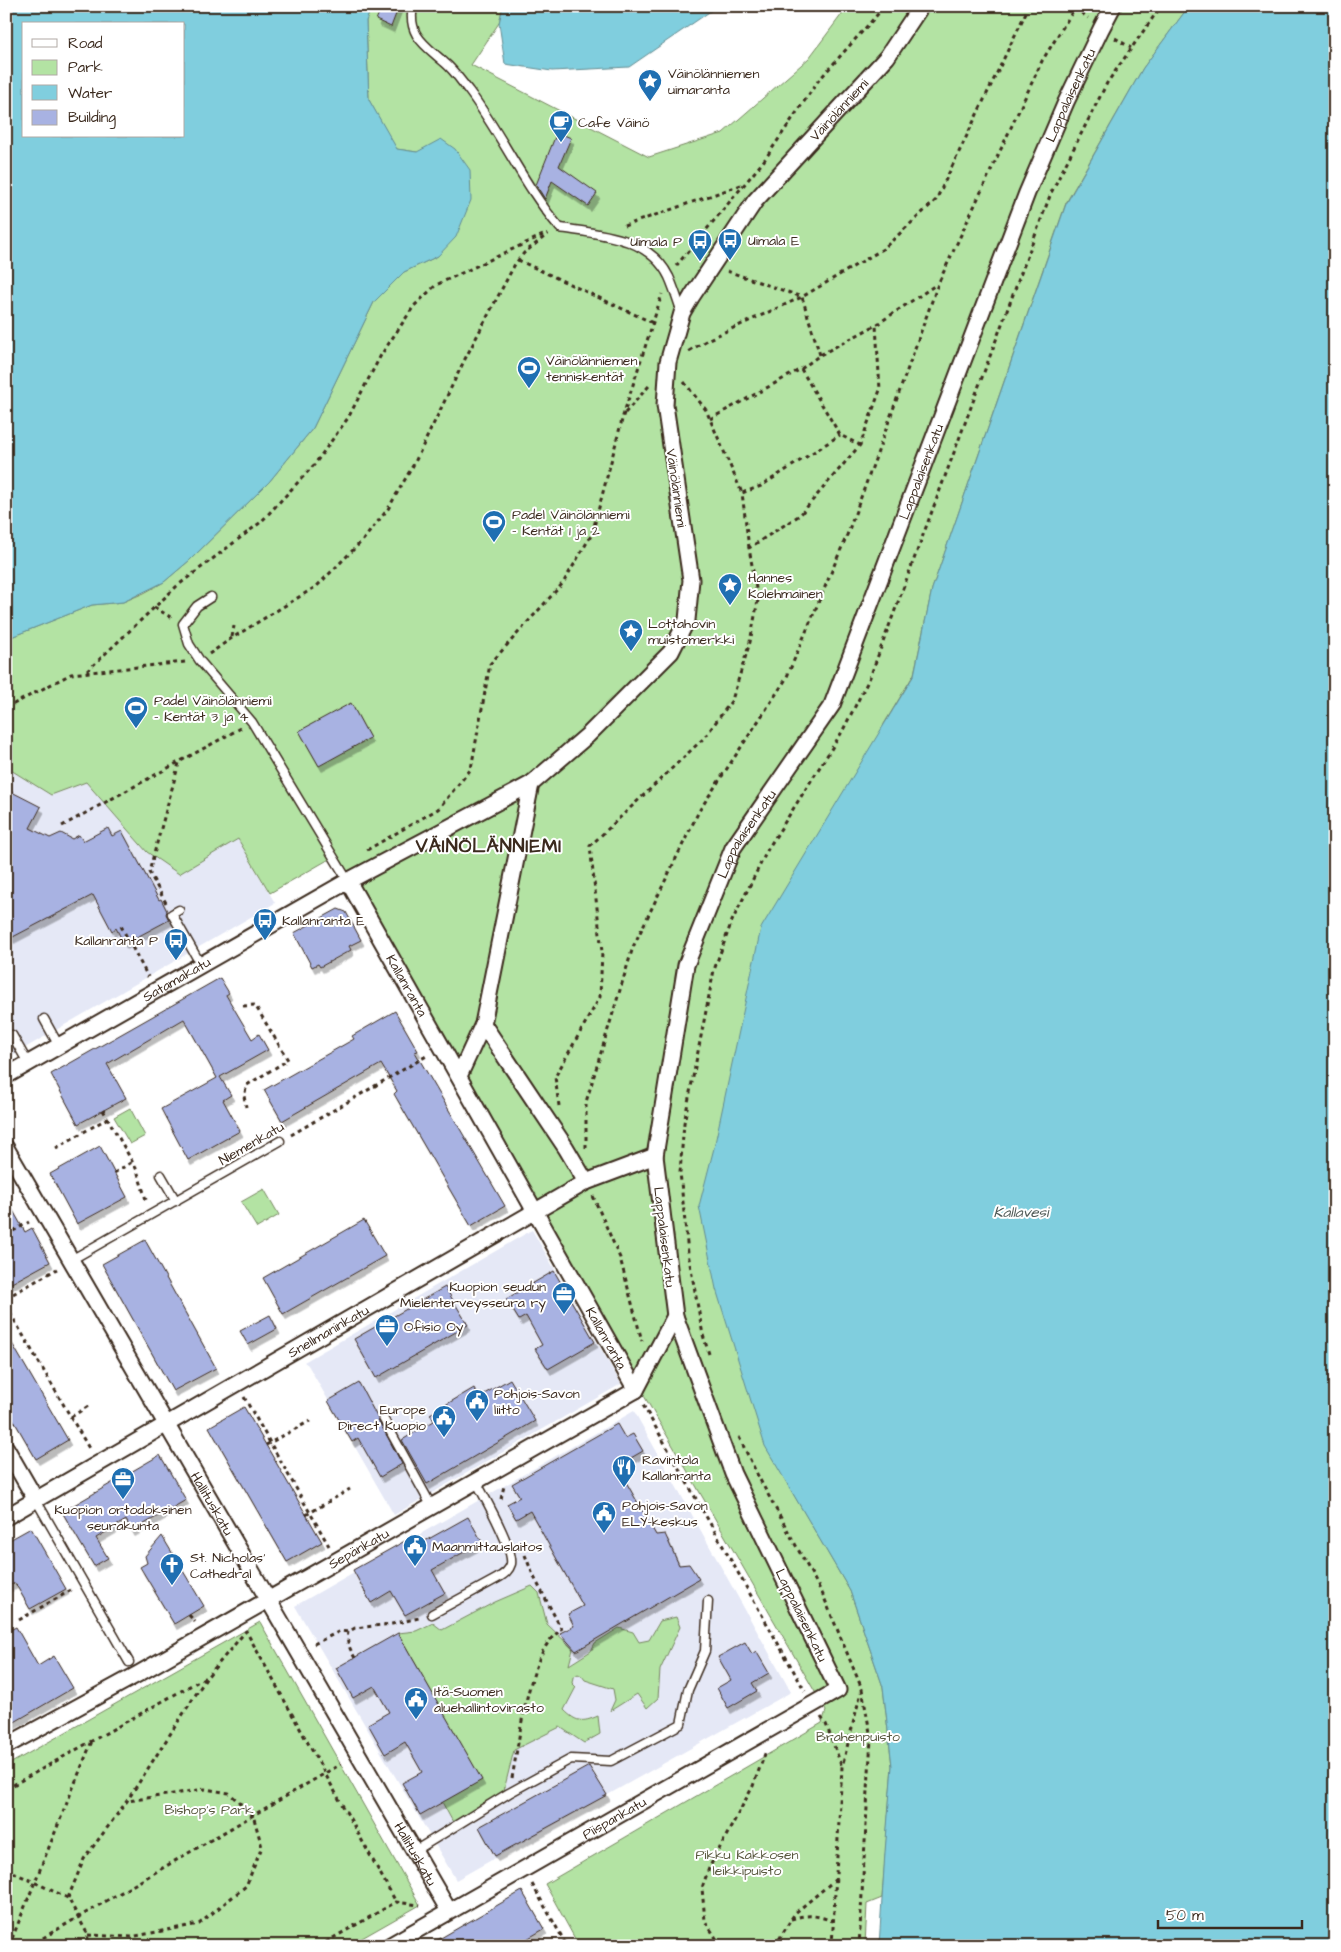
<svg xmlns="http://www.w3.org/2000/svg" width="1341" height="1952" font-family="'Architects Daughter',sans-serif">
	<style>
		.built { fill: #e5e8f6 }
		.green { fill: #b3e3a3; stroke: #778660 }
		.water { fill: #80cede; stroke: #648c91; fill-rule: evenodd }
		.building { fill: #a8b2e2; stroke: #3b2a1e; filter: url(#shadow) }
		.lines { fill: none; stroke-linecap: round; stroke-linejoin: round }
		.lane-casing { stroke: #3b2a1e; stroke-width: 11 }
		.street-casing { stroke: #3b2a1e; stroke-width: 19 }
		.path { stroke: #3b2a1e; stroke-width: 3; stroke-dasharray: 4 4; stroke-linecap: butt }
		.lane { stroke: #fff; stroke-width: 8 }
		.street { stroke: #fff; stroke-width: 15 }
		.labels { text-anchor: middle; stroke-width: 4; stroke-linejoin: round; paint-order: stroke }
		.poi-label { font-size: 14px; fill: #3b2a1e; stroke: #fff; text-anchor: start }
		.street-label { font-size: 14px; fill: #3b2a1e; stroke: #fff }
		.park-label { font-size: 14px; fill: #59583f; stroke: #fff }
		.water-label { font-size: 15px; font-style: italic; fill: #505b58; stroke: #fff }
		.district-label { font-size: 19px; font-weight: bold; letter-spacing: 1px; fill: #3b2a1e; stroke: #fff }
	</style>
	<defs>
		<filter id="shadow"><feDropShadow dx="3" dy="5.5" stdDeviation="0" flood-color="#0004"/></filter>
	</defs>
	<rect width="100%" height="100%" fill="#fff"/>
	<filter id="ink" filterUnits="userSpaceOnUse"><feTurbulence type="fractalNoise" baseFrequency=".02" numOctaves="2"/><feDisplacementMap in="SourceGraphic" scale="10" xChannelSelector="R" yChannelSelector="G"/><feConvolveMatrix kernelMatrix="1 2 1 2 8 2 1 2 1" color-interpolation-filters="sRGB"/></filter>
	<g filter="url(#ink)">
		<g class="built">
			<path d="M6 767 51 795 86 782 147 852 238 839 275 903 6 1059Z"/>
			<path d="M532 1230 621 1384 394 1515 308 1365 304 1362Z"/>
			<path d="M634 1411 791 1692 456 1880 295 1606Z"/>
		</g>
		<g class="green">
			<path d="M372 6H503L499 23 471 65 649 157 723 133 809 58 848 6H1189L1143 68 1066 203 932 589 914 674 884 724 794 1495 850 1591 883 1687 892 1766 882 1898 867 1904 865 1946H579L545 1884 822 1723 826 1711 333 857 270 893 238 839 179 874 147 852 86 782 51 795 6 767V639L92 605 123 602 144 593 164 582 190 560 269 482 313 428 374 302 404 272 438 256 417 152 396 149 369 100 366 21Z"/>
			<path d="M130 1108 145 1136 130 1144 114 1117Z"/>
			<path d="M264 1189 279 1215 257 1228 241 1202Z"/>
			<path d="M532 1586 539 1593 547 1624 573 1649 569 1665 591 1651 595 1643 619 1628 633 1632 639 1642 649 1640 660 1621 676 1617 680 1627 660 1670 658 1698 647 1708 637 1694 610 1711 615 1700 613 1689 585 1680 582 1676 578 1674 573 1677 572 1683 576 1687 564 1710C576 1722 582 1723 598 1716L600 1734 584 1743 560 1727 514 1750 503 1794 454 1824 442 1802 481 1780 398 1633 416 1631 433 1623 442 1630 495 1602Z"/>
			<path d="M260 1622 420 1905 348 1946H6V1766Z"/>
		</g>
		<g class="water">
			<path d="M6 6H372L366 21 369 100 397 149 417 152 441 139 455 149 470 170 471 200 456 237 438 256 404 272 374 302 313 428 269 482 190 560 164 582 123 602 92 605 6 639ZM24 24H184V136H24Z"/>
			<path d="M503 6H718L629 67 552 71 505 64 499 23Z"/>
			<path d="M1189 6H1335V1946H879L885 1852 892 1766 883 1687 850 1591 765 1446 716 1289 699 1206 714 1148 761 928 914 675 932 589 1066 204 1143 68Z"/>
		</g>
		<g class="building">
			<path d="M382 6H399L391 27 376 20Z"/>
			<path d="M557 132 571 138 559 166 597 193 588 206 552 181 545 199 536 185Z"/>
			<path d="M351 703 370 738 319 766 299 731Z"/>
			<path d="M6 789 41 807 30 828 50 838 61 833 72 839 79 835 83 841 108 828 112 836 122 831 159 900 161 899 167 911 166 914 169 920 124 944 116 928 112 931 93 895 11 938 6 929Z"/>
			<path d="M338 909 346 912 361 940 349 946 351 950 320 967 318 964 312 967 294 933Z"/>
			<path d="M220 978 229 993 226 995 252 1039 259 1034 268 1050 220 1077 231 1095 223 1100 240 1131 188 1160 161 1109 217 1078 184 1019 107 1064 126 1098 78 1124 51 1074Z"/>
			<path d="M395 1011 418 1051 415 1052 505 1206 471 1226 394 1094 397 1091 381 1064 282 1121 264 1090 354 1039 352 1036Z"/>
			<path d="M100 1146 127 1197 77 1224 50 1174Z"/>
			<path d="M6 1198 25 1232 32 1228 50 1262 6 1286Z"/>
			<path d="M364 1220 385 1256 283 1314 263 1278Z"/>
			<path d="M145 1240 216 1368 173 1391 102 1264Z"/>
			<path d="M554 1271 595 1342 548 1369 535 1349 542 1345 526 1316 519 1320 506 1299Z"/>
			<path d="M445 1287 468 1325 376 1378 354 1339Z"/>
			<path d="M270 1315 277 1329 248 1345 240 1331Z"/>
			<path d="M6 1333 68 1440 36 1459 6 1407Z"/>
			<path d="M510 1379 535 1421 427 1484 402 1440 434 1421 430 1414 474 1388 479 1397Z"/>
			<path d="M359 1383 402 1464 380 1477 358 1438 352 1442 328 1401Z"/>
			<path d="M244 1407 322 1542 287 1562 209 1427Z"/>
			<path d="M617 1424 625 1438 633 1434 643 1451 617 1466 656 1535 665 1534 679 1565 689 1564 699 1579 576 1651 560 1633 574 1626 568 1614 583 1606 530 1511 516 1519 507 1504 520 1497 512 1484Z"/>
			<path d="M160 1455 186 1500 132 1531 126 1520 96 1538 108 1558 94 1566 62 1512Z"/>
			<path d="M468 1517 482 1542 432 1570 445 1593 405 1615 391 1591 371 1603 353 1570 412 1537 416 1546Z"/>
			<path d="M31 1528 66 1589 30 1609 15 1583 6 1587V1542Z"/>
			<path d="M162 1536 204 1606 174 1624 140 1567 147 1563 145 1556Z"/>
			<path d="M16 1627 38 1666 54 1656 73 1688 6 1727V1632Z"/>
			<path d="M398 1633 482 1780 420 1815 402 1783 422 1772 405 1742 385 1754 368 1724 389 1712 374 1686 353 1698 336 1668Z"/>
			<path d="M745 1642 752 1654 756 1651 769 1673 752 1683 757 1691 728 1708 717 1688 731 1680 718 1657Z"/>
			<path d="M589 1766 607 1795 495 1856 479 1827Z"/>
			<path d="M522 1891 544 1929 515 1946H427Z"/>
		</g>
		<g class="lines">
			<g class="lane-casing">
				<g id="lane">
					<path d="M413 6C407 35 425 45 444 62 454 70 461 81 469 91 502 135 524 186 560 228 599 234 649 236 669 277 674 288 678 301 682 313"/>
					<path d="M211 597 197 606 183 624 189 644 200 661 252 722 348 881"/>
					<path d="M179 910 172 914 201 965"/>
					<path d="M44 1019 59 1046"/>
					<path d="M12 1035 28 1063"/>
					<path d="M161 1175 176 1201"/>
					<path d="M71 1260 280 1141"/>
					<path d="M383 1418 432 1507"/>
					<path d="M36 1500 129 1662"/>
					<path d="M432 1614 498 1578C504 1574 509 1571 511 1564 514 1548 484 1497 476 1481"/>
					<path d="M413 1852 509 1793 571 1759 611 1761 681 1724 688 1690 705 1651 708 1601"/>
				</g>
			</g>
			<g class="street-casing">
				<g id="street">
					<path id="s1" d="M348 881 636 1390"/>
					<path d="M483 1024 566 1148 586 1182"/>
					<path id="s2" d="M6 1076 348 881 531 784 588 735 671 652 687 620 691 580 665 405 668 362 682 313 692 296 755 201 887 57 921 6"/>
					<path d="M459 1076 483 1024 531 784"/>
					<path id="s3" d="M6 1148 449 1911"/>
					<path d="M6 1448 36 1500"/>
					<path id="s4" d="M6 1517 586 1182 655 1156"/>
					<path id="s5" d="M6 1746 138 1674 636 1390 675 1316"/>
					<path id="s6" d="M389 1946 838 1690 733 1474 675 1316 655 1156 686 965 733 848 832 705 1027 193 1066 102 1101 29 1113 6"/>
				</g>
			</g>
			<g class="path">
				<path d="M1075 8 1088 18"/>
				<path d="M1115 38 1131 48"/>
				<path d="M624 226 741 185"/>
				<path d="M518 260 653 323"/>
				<path d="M676 266 763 162 818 81 885 6"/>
				<path d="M727 271 802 297 820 355"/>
				<path d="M689 351 709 339 802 297 883 249 936 200 1029 6"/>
				<path d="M801 369 840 435 860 445"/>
				<path d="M684 382 706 410 742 493"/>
				<path d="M625 413 649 386"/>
				<path d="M710 419 801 369 820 355 876 325 937 284"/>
				<path d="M749 548 742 493 761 486 840 435"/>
				<path d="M154 607 172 618"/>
				<path d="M232 637 234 626"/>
				<path d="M209 654 232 638 317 586 363 540 388 509 415 462 465 359 515 264 524 253 548 234"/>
				<path d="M87 671 177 586 261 522 314 465 348 418 381 355 414 306 436 285 543 235"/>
				<path d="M6 708 71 674 185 662"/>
				<path d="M62 826 241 728"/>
				<path d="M367 850 438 809 471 769 490 664 563 583 592 534 623 416 662 294"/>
				<path d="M166 903 149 872 179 763"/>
				<path d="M121 926 148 977"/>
				<path d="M243 1006 255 1005 288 1060 247 1085 244 1096 246 1107"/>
				<path d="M559 1106 555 1077 600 997 602 952 590 846 705 737 732 700 750 642 758 600 749 548 800 515 860 445 880 390 876 325"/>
				<path d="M103 1110 137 1170 147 1203"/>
				<path d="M291 1135 428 1055"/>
				<path d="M56 1148 108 1118"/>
				<path d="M586 1148V1102L633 947 699 811 786 679 847 535 880 446 938 284 1042 61 1076 6"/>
				<path d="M114 1173 132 1162"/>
				<path d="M593 1196 620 1258 642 1341"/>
				<path d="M6 1235 29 1222"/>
				<path d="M6 1298 57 1269"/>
				<path d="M6 1306 90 1450"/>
				<path d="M709 1354 703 1335 688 1253 680 1172 684 1123 714 970 732 921 769 847 842 732 870 677 1051 193 1107 83 1161 6"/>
				<path d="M244 1397 329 1546"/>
				<path d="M643 1405 805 1691"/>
				<path d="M71 1417 90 1405"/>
				<path d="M739 1437 759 1478 823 1595 862 1689 871 1738 859 1946"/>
				<path d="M266 1445 310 1421"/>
				<path d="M501 1499 504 1486"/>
				<path d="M306 1515 350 1489"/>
				<path d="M189 1615 195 1622"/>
				<path d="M19 1620 73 1589"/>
				<path d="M314 1644 340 1631 348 1632"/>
				<path d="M355 1658C350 1649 346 1642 348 1632L355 1628 392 1624 419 1618"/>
				<path d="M821 1717 826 1724 842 1767"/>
				<path d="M512 1778C519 1743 529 1645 562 1630L533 1575 525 1555"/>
				<path d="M6 1789 206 1677"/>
				<path d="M6 1869 68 1898 88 1935 87 1946"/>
				<path d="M532 1884 567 1946"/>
				<path d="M68 1898 84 1859 127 1801 207 1677 246 1631 396 1902"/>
				<path d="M791 1919C809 1914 815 1915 833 1921"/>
				<path d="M88 1935 131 1937 199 1924 246 1886 262 1847 253 1815 229 1793 205 1789 128 1801"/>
				<path d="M9 1946 92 1741"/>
				<path d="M29 1946 341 1764"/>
				<path d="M319 1946 396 1902 420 1905"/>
				<path d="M721 1946 705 1921 702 1888 709 1868 753 1786 766 1751"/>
				<path d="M775 1946 795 1913 836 1879"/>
				<path d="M832 1946 842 1767 861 1692"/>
			</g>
			<use href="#lane" class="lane"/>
			<use href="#street" class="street"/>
		</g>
	</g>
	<defs>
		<g id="sight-pin" transform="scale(1.25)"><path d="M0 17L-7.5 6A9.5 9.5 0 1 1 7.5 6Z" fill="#1f6fb2" stroke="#fff"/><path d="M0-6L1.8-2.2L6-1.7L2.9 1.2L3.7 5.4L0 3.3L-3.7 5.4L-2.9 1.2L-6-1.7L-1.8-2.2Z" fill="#fff"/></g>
		<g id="cafe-pin" transform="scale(1.25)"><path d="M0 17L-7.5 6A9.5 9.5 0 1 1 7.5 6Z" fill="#1f6fb2" stroke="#fff"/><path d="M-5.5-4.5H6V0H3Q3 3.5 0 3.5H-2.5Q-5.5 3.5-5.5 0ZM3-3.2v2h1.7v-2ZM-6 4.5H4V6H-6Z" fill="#fff"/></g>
		<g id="bus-pin" transform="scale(1.25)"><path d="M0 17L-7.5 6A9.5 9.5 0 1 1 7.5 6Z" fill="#1f6fb2" stroke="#fff"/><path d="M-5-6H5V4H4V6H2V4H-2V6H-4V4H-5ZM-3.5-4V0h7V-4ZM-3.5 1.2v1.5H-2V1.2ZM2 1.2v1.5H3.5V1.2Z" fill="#fff"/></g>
		<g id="stadium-pin" transform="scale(1.25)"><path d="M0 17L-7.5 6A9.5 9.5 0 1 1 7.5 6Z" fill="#1f6fb2" stroke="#fff"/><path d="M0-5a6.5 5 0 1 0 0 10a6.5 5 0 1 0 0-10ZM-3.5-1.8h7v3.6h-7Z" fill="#fff"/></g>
		<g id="office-pin" transform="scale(1.25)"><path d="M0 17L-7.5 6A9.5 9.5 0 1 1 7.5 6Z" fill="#1f6fb2" stroke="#fff"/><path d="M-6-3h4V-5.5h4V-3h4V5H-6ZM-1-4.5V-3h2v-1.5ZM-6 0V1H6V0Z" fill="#fff"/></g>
		<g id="civic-pin" transform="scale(1.25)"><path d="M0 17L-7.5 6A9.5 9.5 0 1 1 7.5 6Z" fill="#1f6fb2" stroke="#fff"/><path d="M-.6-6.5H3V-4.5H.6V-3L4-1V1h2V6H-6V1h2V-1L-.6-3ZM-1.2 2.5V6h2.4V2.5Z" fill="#fff"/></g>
		<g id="restaurant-pin" transform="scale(1.25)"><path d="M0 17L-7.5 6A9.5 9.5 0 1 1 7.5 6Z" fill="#1f6fb2" stroke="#fff"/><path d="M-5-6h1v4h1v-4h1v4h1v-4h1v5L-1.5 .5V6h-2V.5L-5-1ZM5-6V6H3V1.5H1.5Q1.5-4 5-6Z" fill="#fff"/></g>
		<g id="church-pin" transform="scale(1.25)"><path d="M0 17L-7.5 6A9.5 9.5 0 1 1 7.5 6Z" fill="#1f6fb2" stroke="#fff"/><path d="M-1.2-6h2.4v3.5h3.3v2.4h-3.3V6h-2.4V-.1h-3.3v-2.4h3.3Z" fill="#fff"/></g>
	</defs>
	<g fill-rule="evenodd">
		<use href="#sight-pin" x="650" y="81"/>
		<use href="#cafe-pin" x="561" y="122"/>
		<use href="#bus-pin" x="730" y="240"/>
		<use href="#bus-pin" x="700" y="241"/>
		<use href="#stadium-pin" x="529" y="368"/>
		<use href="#stadium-pin" x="494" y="522"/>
		<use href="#sight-pin" x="730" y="585"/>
		<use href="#sight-pin" x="631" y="631"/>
		<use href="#stadium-pin" x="136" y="708"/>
		<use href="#bus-pin" x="265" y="920"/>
		<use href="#bus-pin" x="176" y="940"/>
		<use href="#office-pin" x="564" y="1294"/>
		<use href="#office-pin" x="387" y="1326"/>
		<use href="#civic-pin" x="477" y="1401"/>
		<use href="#civic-pin" x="444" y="1417"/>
		<use href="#restaurant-pin" x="624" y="1467"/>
		<use href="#office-pin" x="123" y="1479"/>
		<use href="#civic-pin" x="604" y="1513"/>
		<use href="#civic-pin" x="415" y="1546"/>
		<use href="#church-pin" x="172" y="1565"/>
		<use href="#civic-pin" x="416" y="1699"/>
	</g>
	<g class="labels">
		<g class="poi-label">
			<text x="668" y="78">Väinölänniemen<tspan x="668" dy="16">uimaranta</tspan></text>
			<text x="578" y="127">Cafe Väinö</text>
			<text x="748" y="245">Uimala E</text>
			<text x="682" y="246" text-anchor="end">Uimala P</text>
			<text x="546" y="365">Väinölänniemen<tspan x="546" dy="16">tenniskentät</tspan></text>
			<text x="512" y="519">Padel Väinölänniemi<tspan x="512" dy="16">- Kentät 1 ja 2</tspan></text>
			<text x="748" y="582">Hannes<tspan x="748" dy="16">Kolehmainen</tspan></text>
			<text x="648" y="628">Lottahovin<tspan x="648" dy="16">muistomerkki</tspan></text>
			<text x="154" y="705">Padel Väinölänniemi<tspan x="154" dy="16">- Kentät 3 ja 4</tspan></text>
			<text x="282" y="925">Kallanranta E</text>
			<text x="158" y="945" text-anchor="end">Kallanranta P</text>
			<text x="546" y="1291" text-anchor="end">Kuopion seudun<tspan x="546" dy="16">Mielenterveysseura ry</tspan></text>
			<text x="404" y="1331">Ofisio Oy</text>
			<text x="494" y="1398">Pohjois-Savon<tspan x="494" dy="16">liitto</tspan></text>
			<text x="426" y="1414" text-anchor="end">Europe<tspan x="426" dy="16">Direct Kuopio</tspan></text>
			<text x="642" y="1464">Ravintola<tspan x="642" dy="16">Kallanranta</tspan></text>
			<text x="622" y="1510">Pohjois-Savon<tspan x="622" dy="16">ELY-keskus</tspan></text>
			<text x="123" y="1514" text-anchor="middle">Kuopion ortodoksinen<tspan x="123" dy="16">seurakunta</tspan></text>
			<text x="432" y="1551">Maanmittauslaitos</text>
			<text x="190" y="1562">St. Nicholas'<tspan x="190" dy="16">Cathedral</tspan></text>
			<text x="434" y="1696">Itä-Suomen<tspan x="434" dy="16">aluehallintovirasto</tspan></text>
		</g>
		<g class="street-label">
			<text dy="5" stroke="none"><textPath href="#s6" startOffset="2235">Lappalaisenkatu</textPath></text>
			<text dy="5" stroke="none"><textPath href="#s2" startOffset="1398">Väinölänniemi</textPath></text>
			<text dy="5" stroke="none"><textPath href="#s6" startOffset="1830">Lappalaisenkatu</textPath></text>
			<text transform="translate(677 488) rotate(82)" y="5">Väinölänniemi</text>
			<text dy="5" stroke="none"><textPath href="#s6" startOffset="1425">Lappalaisenkatu</textPath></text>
			<text dy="5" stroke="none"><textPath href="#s2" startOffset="196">Satamakatu</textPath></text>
			<text dy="5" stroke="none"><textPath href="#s1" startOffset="120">Kallanranta</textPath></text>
			<text transform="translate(251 1143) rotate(-30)" y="5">Niemenkatu</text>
			<text transform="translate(665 1237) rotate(83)" y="5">Lappalaisenkatu</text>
			<text dy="5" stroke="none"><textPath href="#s4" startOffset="372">Snellmaninkatu</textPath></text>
			<text dy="5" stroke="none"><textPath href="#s1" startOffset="525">Kallanranta</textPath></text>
			<text dy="5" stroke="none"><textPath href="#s3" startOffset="411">Hallituskatu</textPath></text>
			<text dy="5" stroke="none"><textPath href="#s5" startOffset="404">Sepänkatu</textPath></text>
			<text transform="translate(802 1615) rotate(64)" y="5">Lappalaisenkatu</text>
			<text dy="5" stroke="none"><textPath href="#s6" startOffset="259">Piispankatu</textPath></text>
			<text dy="5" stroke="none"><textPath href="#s3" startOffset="816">Hallituskatu</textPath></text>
		</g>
		<g class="park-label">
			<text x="858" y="1741">Brahenpuisto</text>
			<text x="209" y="1814">Bishop's Park</text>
			<text x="747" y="1859">Pikku Kakkosen<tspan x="747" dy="16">leikkipuisto</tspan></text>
		</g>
		<g class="water-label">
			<text x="1021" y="1217">Kallavesi</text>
		</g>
		<g class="district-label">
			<text x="489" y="852">VÄINÖLÄNNIEMI</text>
		</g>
	</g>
	<rect width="1341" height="1952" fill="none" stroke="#fff" stroke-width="25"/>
	<rect x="12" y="12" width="1316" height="1927" fill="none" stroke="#3b2a1e" stroke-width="2" filter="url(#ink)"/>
	<rect x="22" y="22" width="162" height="115" fill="#ffffff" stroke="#b1aaa5"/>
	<rect x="32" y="39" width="25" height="8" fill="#ffffff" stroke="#b1aaa5"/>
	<text x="68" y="48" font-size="15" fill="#3b2a1e">Road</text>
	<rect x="32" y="60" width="25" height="15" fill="#b3e3a3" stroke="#b1aaa5"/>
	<text x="68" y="72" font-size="15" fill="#3b2a1e">Park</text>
	<rect x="32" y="85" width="25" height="15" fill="#80cede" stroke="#b1aaa5"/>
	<text x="68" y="98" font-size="15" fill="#3b2a1e">Water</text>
	<rect x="32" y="110" width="25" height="15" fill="#a8b2e2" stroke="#b1aaa5"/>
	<text x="68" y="122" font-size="15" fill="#3b2a1e">Building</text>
	<path d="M1158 1920v8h144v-8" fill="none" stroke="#3b2a1e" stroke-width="2.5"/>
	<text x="1166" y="1920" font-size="15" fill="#3b2a1e" stroke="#ffffff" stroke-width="4" paint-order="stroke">50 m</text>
</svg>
